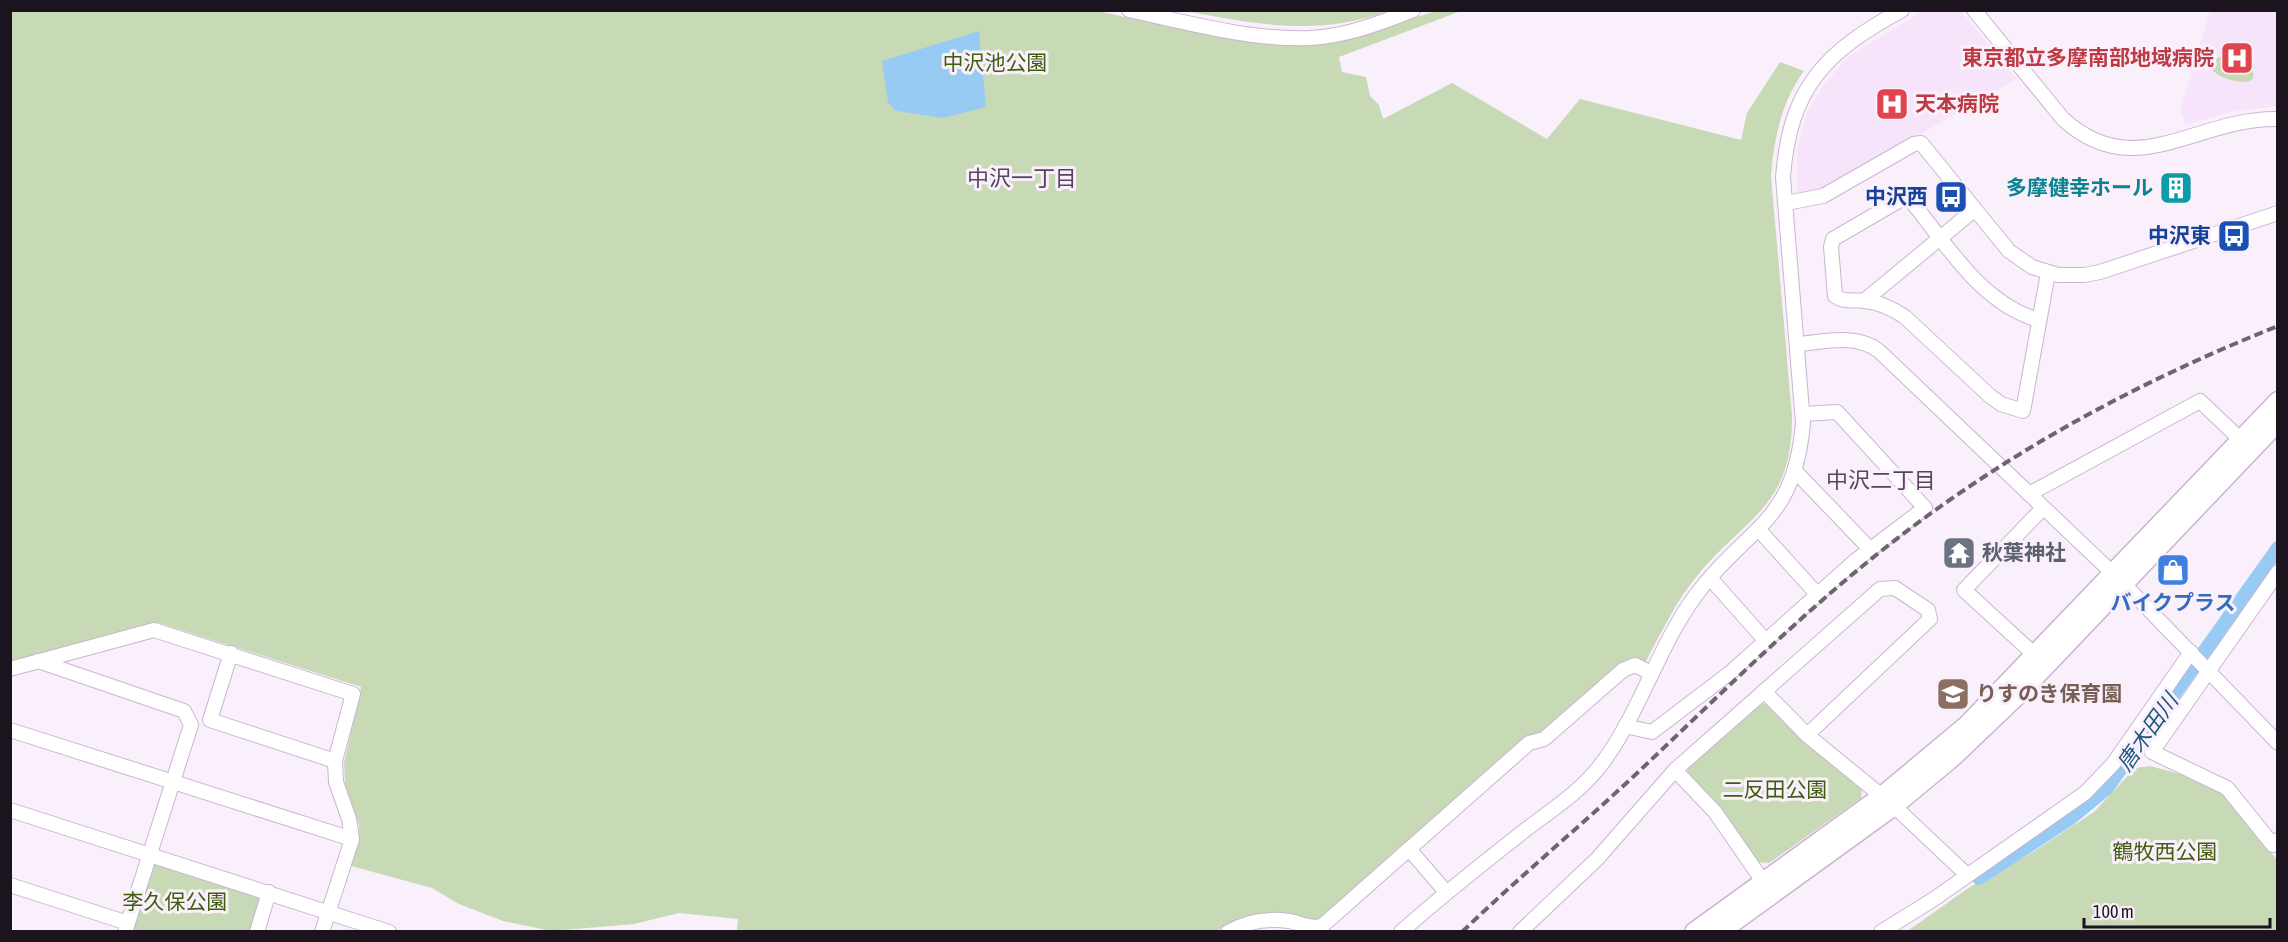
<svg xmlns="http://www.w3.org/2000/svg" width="2288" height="942" font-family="'Asap Condensed','Noto Sans JP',sans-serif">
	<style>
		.built { fill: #f6e5fa }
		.green { fill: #c8d9b6 }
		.water { fill: #97cbf3 }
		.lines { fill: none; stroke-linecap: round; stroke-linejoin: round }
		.canal { stroke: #97cbf3; stroke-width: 14 }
		.minor-casing { stroke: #cbb4d1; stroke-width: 16 }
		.major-casing { stroke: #cbb4d1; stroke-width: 21 }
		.minor { stroke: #fff; stroke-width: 14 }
		.major { stroke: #fff; stroke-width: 18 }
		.rail { stroke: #6d646f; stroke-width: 4; stroke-dasharray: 9 4.5; stroke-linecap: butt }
		.labels { text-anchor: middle; stroke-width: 6; stroke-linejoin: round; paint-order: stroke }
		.health-label { font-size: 21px; font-weight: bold; fill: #be3a42; stroke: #faf0fc; text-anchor: end }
		.park-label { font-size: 21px; fill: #415e0f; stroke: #faf0fc }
		.culture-label { font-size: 21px; font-weight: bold; fill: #0d838f; stroke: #faf0fc; text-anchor: end }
		.transit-label { font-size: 21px; font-weight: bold; fill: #164399; stroke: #faf0fc; text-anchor: end }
		.worship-label { font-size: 21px; font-weight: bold; fill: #5b616d; stroke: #faf0fc; text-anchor: start }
		.shop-label { font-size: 21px; font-weight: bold; fill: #366cbe; stroke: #faf0fc }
		.education-label { font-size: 21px; font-weight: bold; fill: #785e54; stroke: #faf0fc; text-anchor: start }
		.neighbourhood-label { font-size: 22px; fill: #58455d; stroke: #faf0fc }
		.water-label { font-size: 22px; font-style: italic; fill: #1e577e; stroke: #faf0fc }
	</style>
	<rect width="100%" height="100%" fill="#faf0fc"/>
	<g class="built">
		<path d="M1923 11H1961L2017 79 1822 190 1802 196 1797 193V148L1807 112 1823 86 1849 56Z"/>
		<path d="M2210 11H2277V106L2230 112 2186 125 2180 111Z"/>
	</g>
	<g class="green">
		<path d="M1093 10 1189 31 1345 40 1436 11H1461L1339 57 1342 72 1366 77 1370 96 1379 105 1383 119 1452 83 1547 139 1580 99 1741 140 1747 113 1780 62 1804 71C1781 102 1774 139 1771 176L1792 416C1793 507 1746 516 1697 576 1676 601 1661 633 1645 663L1633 659 1622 664 1319 920 1273 913 1241 919 1214 932H737L738 919 679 913 634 924 551 931 503 921 459 904 432 888 351 866 359 840V825L345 784 344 763 361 687 159 623 11 661V11Z"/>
		<path d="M1185 11H1388C1319 37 1255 24 1185 11Z"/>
		<path d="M2220 57 2250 67 2254 74 2252 80C2242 86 2215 77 2210 67L2213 60Z"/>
		<path d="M1759 703 1768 704 1862 788 1861 798 1769 863 1756 862 1687 776 1688 765Z"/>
		<path d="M2150 766 2180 774 2185 772 2224 792 2277 860V931L1906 932 1970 887 2028 855 2094 812 2135 768Z"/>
		<path d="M152 863 261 897 250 931 130 932Z"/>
	</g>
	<path class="water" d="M979 31 986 107 943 118 896 111 888 102 882 61Z"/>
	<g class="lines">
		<path class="canal" d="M1979 878 2068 820 2107 788 2278 548"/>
		<g class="minor-casing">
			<g id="minor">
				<path d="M1129 10C1183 22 1256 41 1311 38 1346 36 1381 23 1413 10"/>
				<path d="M1974 10 2063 119C2135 185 2197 117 2278 119"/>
				<path d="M1786 203 1823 196 1914 144 1921 143 2009 251 2032 267 2058 275H2084L2100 272 2278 213"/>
				<path d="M1864 301 1974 210"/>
				<path d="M2038 320C1978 302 1946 242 1907 196L1833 239 1831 247 1835 296C1845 303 1852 299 1864 301 1879 302 1893 309 1905 317L1990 396 2001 404 2023 411 2048 273"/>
				<path d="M1797 344C1825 342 1856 333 1879 351L2124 584 2278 743"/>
				<path d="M1795 471 1870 549"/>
				<path d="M2029 494 2200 401 2241 440"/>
				<path d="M1759 530 1817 594"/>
				<path d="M2278 572 2152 752 2227 788 2273 845 2278 840"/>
				<path d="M1710 578 1765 640"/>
				<path d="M231 653 210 720 335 761"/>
				<path d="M2036 656 1964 590 2043 508"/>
				<path d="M38 661 184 711 191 725 125 932"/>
				<path d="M10 669 154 630 353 694 335 761 336 782 349 819 352 839 322 932"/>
				<path d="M1764 691 1807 735 1894 806 1967 875"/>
				<path d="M1625 726 1652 732 1731 672 1855 561 1925 508 1837 412 1803 414"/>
				<path d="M10 730 352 839"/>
				<path d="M1675 770 1715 812 1769 890"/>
				<path d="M10 810 389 932"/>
				<path d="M1409 849 1446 892"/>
				<path d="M10 885 128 923"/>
				<path d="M257 932 269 892"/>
				<path d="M1228 932C1247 921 1268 918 1289 921 1300 923 1311 929 1322 926L1529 743 1544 739 1623 670 1635 665 1651 673"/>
				<path d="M1401 932C1441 896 1482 864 1524 831 1550 811 1580 792 1600 766 1640 714 1657 648 1696 595 1748 525 1794 525 1803 423L1783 177C1790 87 1825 52 1902 10"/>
				<path d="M1520 932 1597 859 1675 770 1880 589 1895 588 1928 610 1930 619 1807 735"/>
				<path d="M1881 932 1934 899 2085 793 2113 764 2191 652"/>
			</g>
		</g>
		<g class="major-casing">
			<g id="major">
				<path d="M1694 932 1882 796 1967 725 2278 401"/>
				<path d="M1720 932 1894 806 1953 757 2017 696 2278 422"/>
			</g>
		</g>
		<use href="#minor" class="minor"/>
		<use href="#major" class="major"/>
		<path class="rail" d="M1462 932C1518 878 1577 829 1634 776 1716 699 1796 618 1885 548 2004 454 2137 382 2278 326"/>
	</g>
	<defs>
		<g id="hospital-square" transform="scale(1.725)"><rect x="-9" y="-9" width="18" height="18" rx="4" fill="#e0444e" stroke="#faf0fc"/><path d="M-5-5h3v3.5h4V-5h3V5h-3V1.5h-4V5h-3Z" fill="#fff"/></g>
		<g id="building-square" transform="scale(1.725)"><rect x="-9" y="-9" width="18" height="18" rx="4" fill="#0f9aa8" stroke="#faf0fc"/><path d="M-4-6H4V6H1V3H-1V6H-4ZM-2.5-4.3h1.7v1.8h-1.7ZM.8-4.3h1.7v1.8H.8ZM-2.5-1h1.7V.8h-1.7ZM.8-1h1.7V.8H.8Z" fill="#fff"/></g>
		<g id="bus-square" transform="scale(1.725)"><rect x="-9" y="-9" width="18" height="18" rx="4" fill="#1a4fb4" stroke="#faf0fc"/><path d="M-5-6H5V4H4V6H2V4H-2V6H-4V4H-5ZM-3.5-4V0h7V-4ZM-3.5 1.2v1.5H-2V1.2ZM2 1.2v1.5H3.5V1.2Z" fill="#fff"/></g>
		<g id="temple-square" transform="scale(1.725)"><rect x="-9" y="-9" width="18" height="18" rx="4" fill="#6b7280" stroke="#faf0fc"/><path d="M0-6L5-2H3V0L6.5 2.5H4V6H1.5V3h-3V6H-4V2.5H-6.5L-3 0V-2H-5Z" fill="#fff"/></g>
		<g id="shop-square" transform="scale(1.725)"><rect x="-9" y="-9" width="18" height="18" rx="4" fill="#3f7fe0" stroke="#faf0fc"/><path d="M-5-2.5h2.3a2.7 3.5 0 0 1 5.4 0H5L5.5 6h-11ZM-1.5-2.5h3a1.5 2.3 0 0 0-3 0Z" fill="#fff"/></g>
		<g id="school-square" transform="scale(1.725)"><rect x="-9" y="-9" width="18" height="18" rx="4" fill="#8d6e63" stroke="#faf0fc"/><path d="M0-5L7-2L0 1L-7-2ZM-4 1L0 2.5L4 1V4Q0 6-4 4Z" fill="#fff"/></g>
	</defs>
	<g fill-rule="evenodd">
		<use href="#hospital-square" x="2237" y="58"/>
		<use href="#hospital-square" x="1892" y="104"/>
		<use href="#building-square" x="2176" y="188"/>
		<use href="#bus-square" x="1951" y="197"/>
		<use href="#bus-square" x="2234" y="236"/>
		<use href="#temple-square" x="1959" y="553"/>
		<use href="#shop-square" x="2173" y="570"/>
		<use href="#school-square" x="1953" y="694"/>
	</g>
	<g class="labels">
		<g class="health-label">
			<text x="2214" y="65">東京都立多摩南部地域病院</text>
			<text x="1915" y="111" text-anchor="start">天本病院</text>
		</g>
		<g class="park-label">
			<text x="995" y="70">中沢池公園</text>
			<text x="1775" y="797">二反田公園</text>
			<text x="2165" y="859">鶴牧西公園</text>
			<text x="175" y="909">李久保公園</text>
		</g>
		<g class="culture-label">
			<text x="2153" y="195">多摩健幸ホール</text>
		</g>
		<g class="transit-label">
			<text x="1928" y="204">中沢西</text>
			<text x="2211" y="243">中沢東</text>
		</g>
		<g class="worship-label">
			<text x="1982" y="560">秋葉神社</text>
		</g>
		<g class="shop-label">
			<text x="2173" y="610">バイクプラス</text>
		</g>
		<g class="education-label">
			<text x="1976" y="701">りすのき保育園</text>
		</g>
		<g class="neighbourhood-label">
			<text x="1022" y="186">中沢一丁目</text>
			<text x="1881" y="488">中沢二丁目</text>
		</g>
		<g class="water-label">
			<text transform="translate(2147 732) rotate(-55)" y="8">唐木田川</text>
		</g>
	</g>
	<rect width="2288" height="942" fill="none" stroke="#1b131d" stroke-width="24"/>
	<path d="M2084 918v9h186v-9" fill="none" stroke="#1b131d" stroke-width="3"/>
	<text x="2093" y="918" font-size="18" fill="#1b131d" stroke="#faf0fc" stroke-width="4.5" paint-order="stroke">100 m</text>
</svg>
